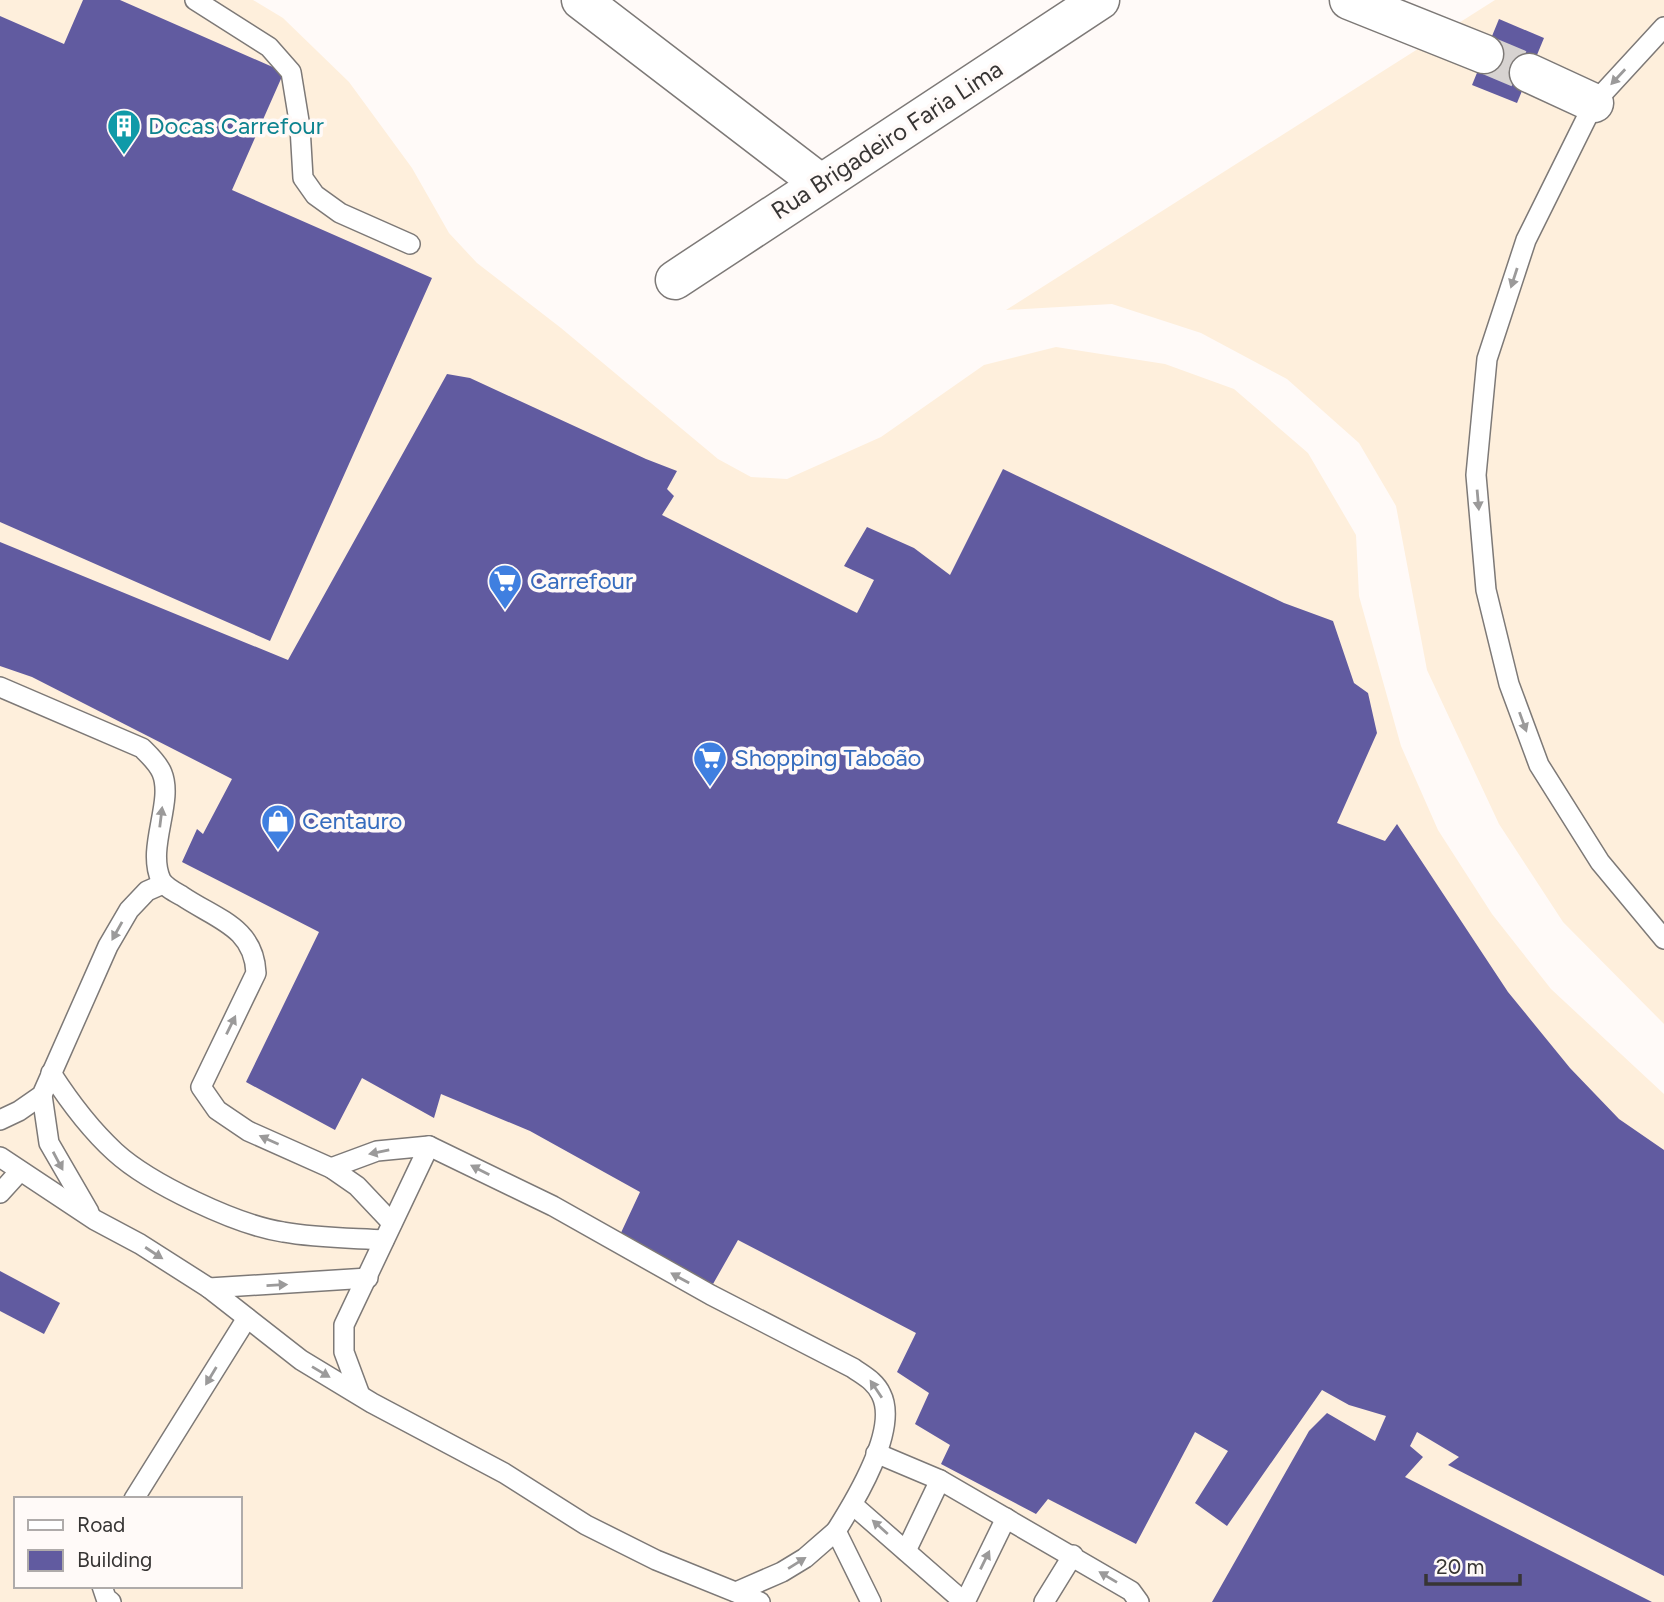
<svg xmlns="http://www.w3.org/2000/svg" width="1664" height="1602" font-family="Figtree,sans-serif">
	<style>
		.commercial { fill: #feefdc; fill-rule: evenodd }
		.building { fill: #615ba0 }
		.lines { fill: none; stroke-linecap: round; stroke-linejoin: round }
		.street-tunnel { stroke: #d7d3d1; stroke-width: 38; stroke-dasharray: 38 19; stroke-linecap: butt }
		.lane-casing { stroke: #7d7977; stroke-width: 22 }
		.street-casing { stroke: #7d7977; stroke-width: 41 }
		.lane { stroke: #fff; stroke-width: 19 }
		.street { stroke: #fff; stroke-width: 38 }
		.oneway { fill: #9b9a9a }
		.labels { text-anchor: middle; stroke-width: 7; stroke-linejoin: round; paint-order: stroke }
		.culture-label { font-size: 24px; fill: #0d838f; stroke: #fffaf8; text-anchor: start }
		.street-label { font-size: 24px; fill: #373534; stroke: #fffaf8 }
		.shop-label { font-size: 24px; fill: #366cbe; stroke: #fffaf8; text-anchor: start }
	</style>
	<rect width="100%" height="100%" fill="#fffaf8"/>
	<g class="commercial">
		<path d="M0 0H253L283 18 349 82 412 168 449 233 477 263 561 328 718 459 751 477 787 479 881 437 984 365 1056 347 1165 364 1234 389 1308 453 1356 535 1359 596 1401 746 1438 830 1492 914 1551 989 1664 1094V1602H0ZM16 1499H240V1586H16Z"/>
		<path d="M1495 0H1664V1024L1563 922 1499 824 1427 670 1396 506 1359 443 1287 379 1201 333 1112 304 1006 310Z"/>
	</g>
	<g class="building">
		<path d="M83 0H120L284 72 232 190 432 278 270 641 0 522V16L64 44Z"/>
		<path d="M1499 19 1544 38 1517 103 1472 85Z"/>
		<path d="M447 374 470 378 646 459 677 471 667 489 674 496 662 515 857 613 874 580 844 566 867 527 914 548 950 575 1003 469 1284 603 1333 621 1354 683 1368 693 1377 733 1337 823 1385 841 1397 824 1508 992 1570 1068 1619 1119 1664 1150V1576L1448 1465 1459 1457 1417 1432 1410 1446 1423 1457 1405 1477 1652 1602H1212L1309 1431 1327 1413 1375 1441 1386 1416 1349 1405 1322 1390 1227 1526 1195 1503 1228 1451 1195 1432 1136 1544 1048 1499 1036 1514 941 1464 950 1445 915 1424 929 1393 897 1372 916 1333 738 1240 713 1284 619 1237 640 1192 530 1131 441 1094 434 1118 362 1078 335 1130 246 1082 319 932 182 862 197 829 203 834 232 779 32 677 0 666V542L288 660Z"/>
		<path d="M0 1271 60 1303 44 1334 0 1311Z"/>
	</g>
	<g class="lines">
		<path class="street-tunnel" d="M1484 54 1529 73"/>
		<g class="lane-casing">
			<g id="lane">
				<path d="M195 0 269 47 291 72 300 127 303 178 315 195 340 213 410 244"/>
				<path d="M1664 27 1594 103 1526 240 1487 359 1476 475 1486 590 1509 684 1539 765 1600 862 1664 939"/>
				<path d="M0 687 142 748C149 755 158 763 162 773 174 802 146 848 161 880 165 887 175 892 182 896 216 919 254 927 256 973L201 1087 217 1110 248 1131 331 1168 357 1186 392 1223"/>
				<path d="M51 1073C69 1101 91 1130 115 1152 150 1184 237 1225 283 1232 316 1238 351 1238 384 1240"/>
				<path d="M42 1095 49 1143 89 1212"/>
				<path d="M0 1120 19 1111 42 1095 108 946 129 910 147 891 163 884"/>
				<path d="M0 1157 95 1220 140 1244 209 1288 301 1360 372 1403 504 1473 586 1525 656 1560 760 1602"/>
				<path d="M331 1168 377 1151 429 1146 553 1206 711 1295 853 1368C864 1376 875 1381 881 1394 899 1429 855 1501 836 1531"/>
				<path d="M0 1193 20 1171"/>
				<path d="M209 1288 368 1278"/>
				<path d="M360 1395 344 1352V1325L429 1146"/>
				<path d="M876 1453 940 1480 1131 1591 1139 1602"/>
				<path d="M134 1499 247 1318"/>
				<path d="M853 1505 964 1602"/>
				<path d="M906 1551 940 1480"/>
				<path d="M102 1586 106 1598 111 1602"/>
				<path d="M736 1592 782 1572 805 1558 836 1531 871 1602"/>
				<path d="M965 1602 1006 1518"/>
				<path d="M1044 1602 1073 1555"/>
			</g>
		</g>
		<g class="street-casing">
			<g id="street">
				<path d="M581 0 820 183"/>
				<path d="M1349 0 1484 54"/>
				<path d="M1529 73 1594 103"/>
				<path d="M675 280 1100 0"/>
			</g>
		</g>
		<use href="#lane" class="lane"/>
		<use href="#street" class="street"/>
	</g>
	<defs><path id="oneway-solid" d="M-6-.8H1V-3.2L6.5 0L1 3.2V.8H-6Z" transform="scale(1.75)"/></defs>
	<g class="oneway">
		<use href="#oneway-solid" transform="translate(1618 77) rotate(133)"/>
		<use href="#oneway-solid" transform="translate(1514 278) rotate(108)"/>
		<use href="#oneway-solid" transform="translate(1478 500) rotate(85)"/>
		<use href="#oneway-solid" transform="translate(1523 722) rotate(70)"/>
		<use href="#oneway-solid" transform="translate(161 817) rotate(-83)"/>
		<use href="#oneway-solid" transform="translate(117 931) rotate(119)"/>
		<use href="#oneway-solid" transform="translate(231 1025) rotate(-64)"/>
		<use href="#oneway-solid" transform="translate(269 1140) rotate(-156)"/>
		<use href="#oneway-solid" transform="translate(379 1152) rotate(168)"/>
		<use href="#oneway-solid" transform="translate(58 1161) rotate(62)"/>
		<use href="#oneway-solid" transform="translate(480 1170) rotate(-153)"/>
		<use href="#oneway-solid" transform="translate(154 1253) rotate(33)"/>
		<use href="#oneway-solid" transform="translate(680 1278) rotate(-151)"/>
		<use href="#oneway-solid" transform="translate(277 1285) rotate(-3)"/>
		<use href="#oneway-solid" transform="translate(321 1372) rotate(31)"/>
		<use href="#oneway-solid" transform="translate(211 1376) rotate(121)"/>
		<use href="#oneway-solid" transform="translate(876 1389) rotate(-124)"/>
		<use href="#oneway-solid" transform="translate(880 1527) rotate(-138)"/>
		<use href="#oneway-solid" transform="translate(985 1560) rotate(-64)"/>
		<use href="#oneway-solid" transform="translate(797 1563) rotate(-32)"/>
		<use href="#oneway-solid" transform="translate(1108 1577) rotate(-149)"/>
	</g>
	<defs>
		<g id="building-pin" transform="scale(1.75)"><path d="M0 17L-7.5 6A9.5 9.5 0 1 1 7.5 6Z" fill="#0f9aa8" stroke="#fffaf8"/><path d="M-4-6H4V6H1V3H-1V6H-4ZM-2.5-4.3h1.7v1.8h-1.7ZM.8-4.3h1.7v1.8H.8ZM-2.5-1h1.7V.8h-1.7ZM.8-1h1.7V.8H.8Z" fill="#fff"/></g>
		<g id="supermarket-pin" transform="scale(1.75)"><path d="M0 17L-7.5 6A9.5 9.5 0 1 1 7.5 6Z" fill="#3f7fe0" stroke="#fffaf8"/><path d="M-6-5.5h2.5l.6 2H6L4.5 2H-2.5L-4.4-4H-6ZM-1.5 3.2a1.3 1.3 0 1 0 .1 0ZM3 3.2a1.3 1.3 0 1 0 .1 0Z" fill="#fff"/></g>
		<g id="shop-pin" transform="scale(1.75)"><path d="M0 17L-7.5 6A9.5 9.5 0 1 1 7.5 6Z" fill="#3f7fe0" stroke="#fffaf8"/><path d="M-5-2.5h2.3a2.7 3.5 0 0 1 5.4 0H5L5.5 6h-11ZM-1.5-2.5h3a1.5 2.3 0 0 0-3 0Z" fill="#fff"/></g>
	</defs>
	<g fill-rule="evenodd">
		<use href="#building-pin" x="124" y="126"/>
		<use href="#supermarket-pin" x="505" y="581"/>
		<use href="#supermarket-pin" x="710" y="758"/>
		<use href="#shop-pin" x="278" y="821"/>
	</g>
	<g class="labels">
		<g class="culture-label">
			<text x="148" y="134">Docas Carrefour</text>
		</g>
		<g class="street-label">
			<text transform="translate(887 140) rotate(-33)" y="8">Rua Brigadeiro Faria Lima</text>
		</g>
		<g class="shop-label">
			<text x="530" y="589">Carrefour</text>
			<text x="734" y="766">Shopping Taboão</text>
			<text x="302" y="829">Centauro</text>
		</g>
	</g>
	<rect x="14" y="1497" width="228" height="91" fill="#fffaf8" stroke="#afabaa" stroke-width="2"/>
	<rect x="28" y="1520" width="35" height="10" fill="#ffffff" stroke="#afabaa" stroke-width="2"/>
	<text x="77" y="1532" font-size="21" fill="#373534">Road</text>
	<rect x="28" y="1550" width="35" height="21" fill="#615ba0" stroke="#afabaa" stroke-width="2"/>
	<text x="77" y="1567" font-size="21" fill="#373534">Building</text>
	<path d="M1426 1574v10h94v-10" fill="none" stroke="#373534" stroke-width="3.5"/>
	<text x="1436" y="1574" font-size="21" fill="#373534" stroke="#fffaf8" stroke-width="5" paint-order="stroke">20 m</text>
</svg>
